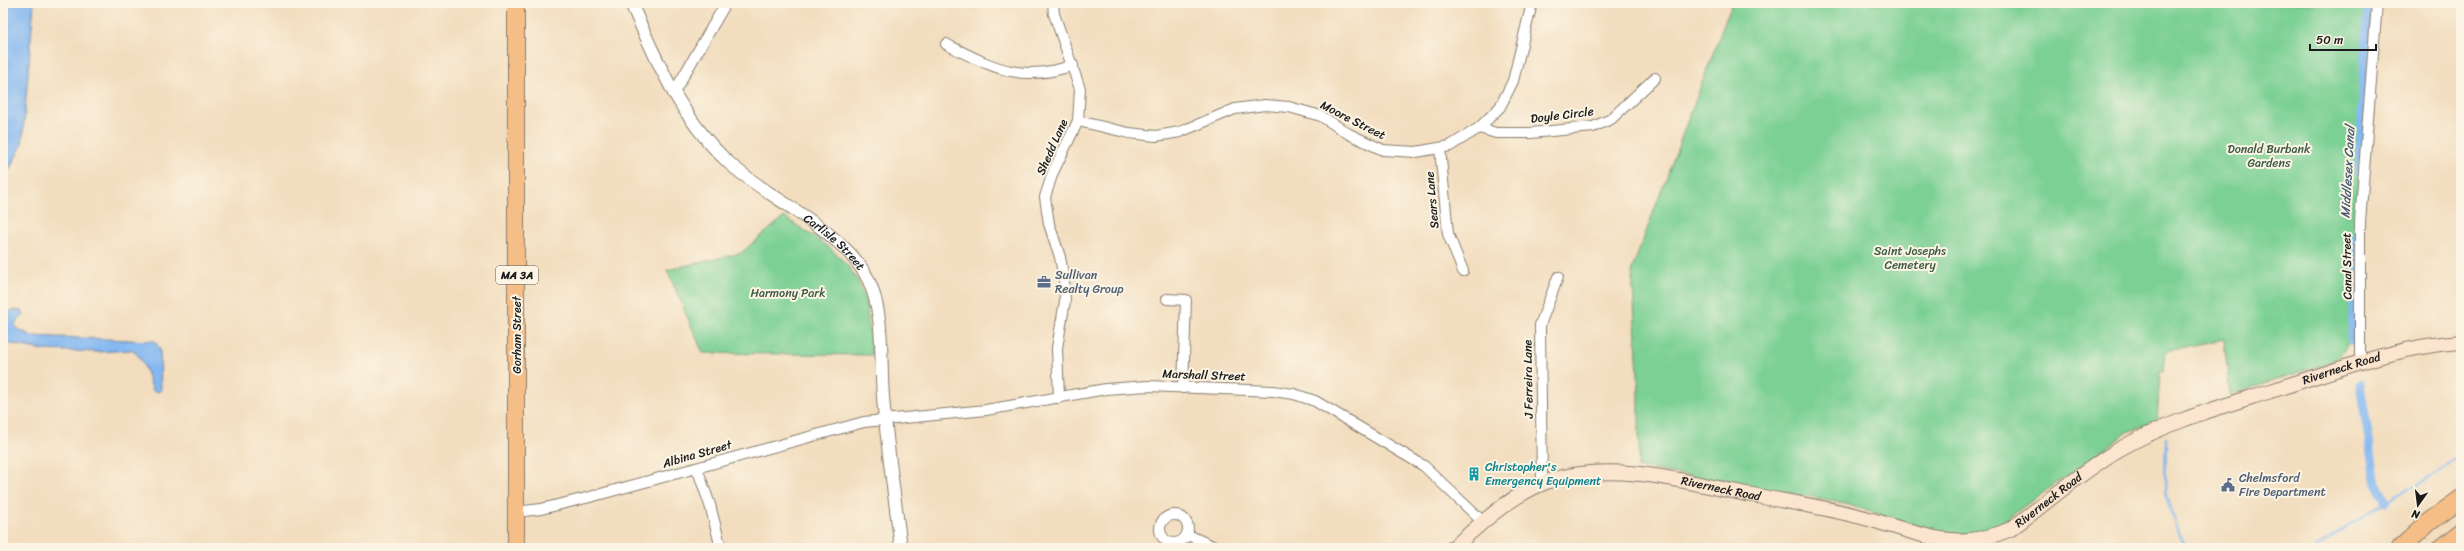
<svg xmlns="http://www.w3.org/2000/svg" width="2464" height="551" font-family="Sriracha,sans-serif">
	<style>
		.green { fill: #7bd094; stroke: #4c7658 }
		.water { fill: #84b8f1; stroke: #506a86 }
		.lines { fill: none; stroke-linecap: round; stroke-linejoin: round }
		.stream { stroke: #84b8f1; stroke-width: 2.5 }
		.canal { stroke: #84b8f1; stroke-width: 9 }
		.minor-casing { stroke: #877c6d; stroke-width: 12 }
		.tertiary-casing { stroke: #877c6d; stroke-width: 14 }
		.secondary-casing { stroke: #877c6d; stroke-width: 16 }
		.primary-casing { stroke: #877c6d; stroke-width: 18 }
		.motorway-casing { stroke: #877c6d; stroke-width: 20 }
		.minor { stroke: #fff; stroke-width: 10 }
		.tertiary { stroke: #fff; stroke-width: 12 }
		.secondary { stroke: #fbe5cf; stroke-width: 14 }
		.primary { stroke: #f6be87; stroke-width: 16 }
		.motorway { stroke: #f6be87; stroke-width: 18 }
		.labels { text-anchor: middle; stroke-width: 4; stroke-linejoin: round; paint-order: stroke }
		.shield { fill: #fcf5e5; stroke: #5f5d58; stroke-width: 1 }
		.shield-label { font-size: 11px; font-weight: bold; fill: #1c1c1c }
		.street-label { font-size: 12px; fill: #1c1c1c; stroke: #fcf5e5 }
		.park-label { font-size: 12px; fill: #3d5b46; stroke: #fcf5e5 }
		.service-label { font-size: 12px; fill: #4e5e75; stroke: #fcf5e5; text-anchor: start }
		.culture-label { font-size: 12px; fill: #0d838f; stroke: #fcf5e5; text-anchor: start }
		.water-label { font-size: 13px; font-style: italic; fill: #465a71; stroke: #fcf5e5 }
	</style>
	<rect width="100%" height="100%" fill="#fcf5e5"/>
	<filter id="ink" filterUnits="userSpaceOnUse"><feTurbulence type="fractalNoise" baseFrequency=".025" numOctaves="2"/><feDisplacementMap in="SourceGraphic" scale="8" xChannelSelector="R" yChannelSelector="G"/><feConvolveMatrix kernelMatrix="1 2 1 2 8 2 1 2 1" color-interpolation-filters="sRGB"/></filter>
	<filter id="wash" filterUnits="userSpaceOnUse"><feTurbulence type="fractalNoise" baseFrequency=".012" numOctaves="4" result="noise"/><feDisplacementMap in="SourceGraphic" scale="16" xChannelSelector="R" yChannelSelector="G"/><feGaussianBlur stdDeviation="0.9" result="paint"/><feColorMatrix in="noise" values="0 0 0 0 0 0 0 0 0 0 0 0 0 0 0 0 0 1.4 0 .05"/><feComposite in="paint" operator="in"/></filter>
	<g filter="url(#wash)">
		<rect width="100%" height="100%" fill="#f2ddbe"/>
		<g class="green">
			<path d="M1732 3H2372L2355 320C2350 339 2349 352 2330 362L2230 395 2224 339 2166 351 2164 372H2160L2157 420 2128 432 1998 525 1986 531 1965 535 1944 534 1835 501 1637 467 1639 464V392L1632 269Z"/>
			<path d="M784 217C815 238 853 257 864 297 869 315 869 336 872 355L703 353 667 270 741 253Z"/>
		</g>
		<g class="water">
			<path d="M3 3H34L22 145 3 181Z"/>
			<path d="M17 310 22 311 24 315 15 324 16 328 32 336 155 341 160 350 161 390 159 392 153 390C147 378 144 357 132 350L97 352 42 350 3 342V317L10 311Z"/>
		</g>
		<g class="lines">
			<g class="stream">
				<path d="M2166 437 2165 492 2175 525 2186 548"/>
				<path d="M2315 548 2386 501 2422 482 2461 455"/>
			</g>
			<g class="canal">
				<path d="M2359 173 2368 3"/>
				<path d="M2352 342 2356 236"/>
				<path d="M2360 384 2376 484 2386 501"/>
			</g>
		</g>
	</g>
	<g filter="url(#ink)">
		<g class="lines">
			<g class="minor-casing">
				<g id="minor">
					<path d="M1053 3 1054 14 1080 89 1078 121 1053 172 1045 197 1049 224 1060 257 1064 280 1065 301 1057 348 1059 398"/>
					<path d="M946 44C992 67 1021 84 1073 65"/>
					<path d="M673 94 726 3"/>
					<path d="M1078 121 1129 133 1156 136 1180 132 1235 109 1265 105 1289 107 1321 116 1349 134 1383 150 1416 152 1450 146 1479 128 1500 107 1513 81 1532 3"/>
					<path d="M1479 128 1496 133H1531L1593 127 1611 119 1655 78"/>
					<path d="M1440 148 1448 234 1463 271"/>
					<path d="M1167 299 1186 300 1183 388"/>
					<path d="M2360 362V222L2377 3"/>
					<path d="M697 468 710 505 721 548"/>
					<path d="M1542 484 1540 325 1558 277"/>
					<path d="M516 512 541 509 590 497 864 422 986 410 1106 389 1147 386 1273 391 1294 394 1315 401 1424 466 1483 522"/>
					<circle cx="1174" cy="529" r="14"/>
					<path d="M1188 535 1217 548"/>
				</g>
			</g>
			<g class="tertiary-casing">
				<g id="tertiary">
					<path id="s1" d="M631 3C657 62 680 117 728 162 769 200 843 229 868 279 885 315 880 359 883 397 887 448 895 498 901 548"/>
				</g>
			</g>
			<g class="secondary-casing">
				<g id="secondary">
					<path id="s2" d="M1453 548C1484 521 1515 491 1555 479 1619 461 1689 483 1752 495 1794 503 1837 509 1879 522 1929 537 1960 551 2011 529 2046 503 2080 473 2118 450 2166 422 2221 407 2274 390 2334 371 2397 346 2461 342"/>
				</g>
			</g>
			<g class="primary-casing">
				<path id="primary" d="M516 3V548"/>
			</g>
			<g class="motorway-casing">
				<g id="motorway">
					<path d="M2401 548 2429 522 2461 499"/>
					<path d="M2442 548 2461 533"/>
				</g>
			</g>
			<use href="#minor" class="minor"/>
			<use href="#tertiary" class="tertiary"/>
			<use href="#secondary" class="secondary"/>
			<use href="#primary" class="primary"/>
			<use href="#motorway" class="motorway"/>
		</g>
	</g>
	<defs>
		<g id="office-bare" transform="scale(1.08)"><path d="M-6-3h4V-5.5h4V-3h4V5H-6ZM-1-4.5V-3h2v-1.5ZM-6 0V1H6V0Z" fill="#5c6f8a" stroke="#fcf5e5" stroke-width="2.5" paint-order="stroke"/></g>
		<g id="building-bare" transform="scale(1.08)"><path d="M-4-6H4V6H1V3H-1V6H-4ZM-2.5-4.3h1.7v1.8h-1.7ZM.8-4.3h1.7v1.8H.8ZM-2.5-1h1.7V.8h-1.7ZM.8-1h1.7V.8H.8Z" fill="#0f9aa8" stroke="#fcf5e5" stroke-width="2.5" paint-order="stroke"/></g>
		<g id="civic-bare" transform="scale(1.08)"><path d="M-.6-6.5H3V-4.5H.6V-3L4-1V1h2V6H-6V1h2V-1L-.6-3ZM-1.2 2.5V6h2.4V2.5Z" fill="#5c6f8a" stroke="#fcf5e5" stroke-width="2.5" paint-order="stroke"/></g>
	</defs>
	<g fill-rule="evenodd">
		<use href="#office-bare" x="1044" y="282"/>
		<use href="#building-bare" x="1474" y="474"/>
		<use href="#civic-bare" x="2228" y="485"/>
	</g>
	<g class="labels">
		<rect class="shield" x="496" y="266" width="42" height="18" rx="3"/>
		<g class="shield-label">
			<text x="517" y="279">MA 3A</text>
		</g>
		<g class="street-label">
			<text transform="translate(1562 115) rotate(-7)" y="4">Doyle Circle</text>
			<text transform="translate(1353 120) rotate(27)" y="4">Moore Street</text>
			<text transform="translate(1052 147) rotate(-66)" y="4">Shedd Lane</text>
			<text transform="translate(1432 200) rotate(-95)" y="4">Sears Lane</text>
			<text dy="4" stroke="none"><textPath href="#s1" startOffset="321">Carlisle Street</textPath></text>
			<text transform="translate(2347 266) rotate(-91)" y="4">Canal Street</text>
			<text transform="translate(517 335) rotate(-90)" y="4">Gorham Street</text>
			<text dy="4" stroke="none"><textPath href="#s2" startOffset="961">Riverneck Road</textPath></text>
			<text transform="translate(1204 375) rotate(2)" y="4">Marshall Street</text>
			<text transform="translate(1528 379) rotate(-91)" y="4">J Ferreira Lane</text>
			<text transform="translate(697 454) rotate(-16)" y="4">Albina Street</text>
			<text dy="4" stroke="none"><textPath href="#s2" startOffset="292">Riverneck Road</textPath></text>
			<text dy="4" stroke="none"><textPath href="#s2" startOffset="637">Riverneck Road</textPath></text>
		</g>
		<g class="park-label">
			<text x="2269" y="153">Donald Burbank<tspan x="2269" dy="14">Gardens</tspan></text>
			<text x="1910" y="255">Saint Josephs<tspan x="1910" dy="14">Cemetery</tspan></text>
			<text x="788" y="297">Harmony Park</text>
		</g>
		<g class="service-label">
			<text x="1055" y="279">Sullivan<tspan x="1055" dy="14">Realty Group</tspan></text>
			<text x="2239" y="482">Chelmsford<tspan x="2239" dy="14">Fire Department</tspan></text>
		</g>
		<g class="culture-label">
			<text x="1485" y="471">Christopher's<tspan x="1485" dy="14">Emergency Equipment</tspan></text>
		</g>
		<g class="water-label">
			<text transform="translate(2347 172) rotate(-87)" y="5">Middlesex Canal</text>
		</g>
	</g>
	<rect width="2464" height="551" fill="none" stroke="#fcf5e5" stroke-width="16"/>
	<g transform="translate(2418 505) rotate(194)" stroke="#fcf5e5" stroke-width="3" paint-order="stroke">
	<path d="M0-3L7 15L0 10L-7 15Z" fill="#1c1c1c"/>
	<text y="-6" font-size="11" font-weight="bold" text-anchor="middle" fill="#1c1c1c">N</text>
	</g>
	<path d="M2310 44v6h66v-6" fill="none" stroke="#1c1c1c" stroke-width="2"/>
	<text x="2316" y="44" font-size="12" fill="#1c1c1c" stroke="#fcf5e5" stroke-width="3" paint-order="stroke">50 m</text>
</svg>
